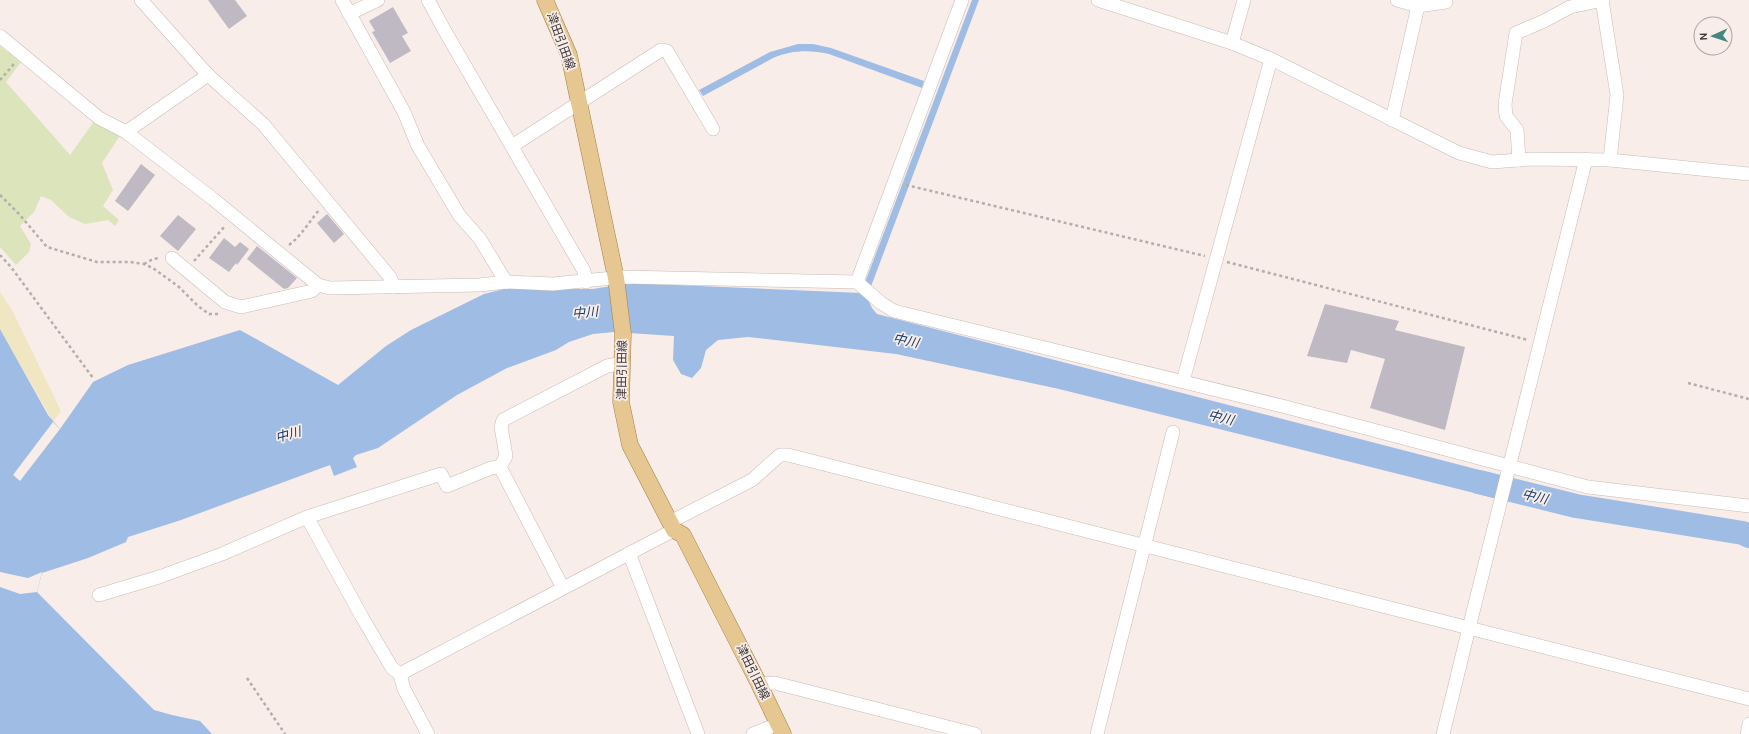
<svg xmlns="http://www.w3.org/2000/svg" width="1749" height="734" font-family="Karla,'Noto Sans JP',sans-serif">
	<style>
		.green { fill: #dce4bc }
		.sand { fill: #f0e6c1 }
		.water { fill: #9ebce4 }
		.pier { fill: #f8ede9 }
		.lines { fill: none; stroke-linecap: round; stroke-linejoin: round }
		.river { stroke: #9ebce4; stroke-width: 24 }
		.building { fill: #beb9c2 }
		.minor-casing { stroke: #c6bbb7; stroke-width: 14 }
		.major-casing { stroke: #9f7d41; stroke-width: 17 }
		.path { stroke: #b5adaa; stroke-width: 2.5; stroke-dasharray: 3 3; stroke-linecap: butt }
		.minor { stroke: #fff; stroke-width: 13 }
		.major { stroke: #e6c791; stroke-width: 16 }
		.labels { text-anchor: middle; stroke-width: 3.5; stroke-linejoin: round; paint-order: stroke }
		.street-label { font-size: 12px; fill: #3c3736; stroke: #f8ede9 }
		.water-label { font-size: 13px; font-style: italic; fill: #103a6a; stroke: #f8ede9 }
	</style>
	<rect width="100%" height="100%" fill="#f8ede9"/>
	<path class="green" d="M0 46 21 62 6 82 70 155 95 120 121 134 102 163 113 190 103 206 119 220 115 226 108 220 85 224 69 217 51 200 41 196 34 212 20 226 31 244 29 252 16 265 0 247Z"/>
	<path class="sand" d="M0 292 12 310 61 411 53 422 0 329Z"/>
	<g class="water">
		<path d="M972 0H979L867 297 872 308 877 314 1499 475 1494 498 1059 389 896 354 748 337 718 340 706 350 701 368 692 378 681 374 673 360 674 336 614 332 593 334 569 342 556 350 507 368 457 395 378 448 356 455 353 458 357 467 334 476 330 465 181 520 128 537 126 542 88 558 42 573 37 592 154 710 172 715 200 721 212 734H0V329L48 415 60 429 93 382 128 365 240 330 338 385 386 346 411 330 484 294 512 287 554 289H593L629 283 861 293Z"/>
		<path d="M798 44H813L831 48 924 81 922 88 829 54C809 50 793 50 773 58L703 96 699 90 770 52Z"/>
	</g>
	<g class="pier">
		<path d="M53 422 60 429 20 481 13 475Z"/>
		<path d="M0 572 28 578 42 572 37 592 20 594 0 587Z"/>
	</g>
	<g class="lines">
		<path class="river" d="M1479 482 1576 506 1743 533 1749 536"/>
	</g>
	<g class="building">
		<path d="M208 0H235L247 16 229 29Z"/>
		<path d="M393 7 408 33 402 36 411 51 390 63 372 32 375 31 369 21Z"/>
		<path d="M141 164 155 175 128 211 115 201Z"/>
		<path d="M327 214 344 234 334 243 317 223Z"/>
		<path d="M178 215 196 229 178 251 160 236Z"/>
		<path d="M224 238 235 247 240 242 249 249 237 265 236 263 229 272 209 258Z"/>
		<path d="M257 246 297 278 288 288 284 289 247 259Z"/>
		<path d="M1325 304 1399 321 1395 330 1465 347 1445 430 1370 408 1385 359 1351 350 1347 363 1307 356Z"/>
	</g>
	<g class="lines">
		<g class="minor-casing">
			<g id="minor">
				<path d="M141 0 208 75 263 124 390 277 394 287"/>
				<path d="M342 0 404 112 418 146 459 215 480 239 506 282"/>
				<path d="M428 0 446 33 584 271 586 282"/>
				<path d="M1098 0 1232 43 1271 59 1459 153 1492 162 1532 159 1610 160 1749 174"/>
				<path d="M1397 0 1418 6 1446 2V0"/>
				<path d="M1602 0 1617 95 1610 160"/>
				<path d="M349 14 378 0"/>
				<path d="M0 36 99 118 126 132 213 199 318 285 330 288 479 285 506 282 553 284 623 277 857 282 881 303 894 311 1286 407 1588 487 1749 506"/>
				<path d="M1232 43 1244 0"/>
				<path d="M1392 120 1418 6"/>
				<path d="M126 132 208 75"/>
				<path d="M512 146 661 50 667 51 713 129"/>
				<path d="M1586 159 1469 628 1749 699"/>
				<path d="M1519 160 1517 130 1506 116 1505 104 1516 33 1544 21 1570 7 1603 0"/>
				<path d="M172 258 225 302 241 307 312 291 318 285"/>
				<path d="M857 282 962 0"/>
				<path d="M1183 381 1271 59"/>
				<path d="M307 517 362 617 392 668 400 674"/>
				<path d="M670 522 752 480 780 455H788L1469 628 1443 734"/>
				<path d="M629 553 698 734"/>
				<path d="M563 588 500 467 506 456 501 427 503 420 607 366 623 363"/>
				<path d="M99 595 159 577 222 554 307 517 441 474 447 486 491 468 500 467"/>
				<path d="M759 684 775 683 975 734"/>
				<path d="M428 734 404 689 400 674 674 530"/>
				<path d="M753 734 778 724"/>
				<path d="M1097 734 1173 432"/>
				<path d="M1747 734 1749 724"/>
			</g>
		</g>
		<g class="major-casing">
			<path id="major" d="M545 0 569 55 616 278 623 334 621 402 630 445 674 530 683 535 759 684 783 734"/>
		</g>
		<g class="path">
			<path d="M0 80 14 64"/>
			<path d="M906 185 1205 256"/>
			<path d="M0 195 19 214 47 247 97 262H130L144 264 153 268 179 287 198 306 209 314H220"/>
			<path d="M289 245C302 235 309 222 319 210"/>
			<path d="M0 255 11 267 93 378"/>
			<path d="M194 261 225 226"/>
			<path d="M1227 262 1528 340"/>
			<path d="M144 264 153 259 160 258"/>
			<path d="M1688 383 1749 399"/>
			<path d="M247 678 285 734"/>
		</g>
		<use href="#minor" class="minor"/>
		<use href="#major" class="major"/>
	</g>
	<g class="labels">
		<g class="street-label">
			<text transform="translate(561 41) rotate(70)" y="4">津田引田線</text>
			<text transform="translate(622 370) rotate(-89)" y="4">津田引田線</text>
			<text transform="translate(753 672) rotate(64)" y="4">津田引田線</text>
		</g>
		<g class="water-label">
			<text transform="translate(585 312) rotate(-5)" y="5">中川</text>
			<text transform="translate(906 340) rotate(12)" y="5">中川</text>
			<text transform="translate(1221 417) rotate(14)" y="5">中川</text>
			<text transform="translate(288 434) rotate(-15)" y="5">中川</text>
			<text transform="translate(1535 496) rotate(14)" y="5">中川</text>
		</g>
	</g>
	<g transform="translate(1713 36) rotate(267)"><circle r="19" fill="#f8ede9" stroke="#ada4a1"/>
	<path d="M0-3L7 15L0 10L-7 15Z" fill="#428880"/>
	<text y="-6" font-size="11" font-weight="bold" text-anchor="middle" fill="#3c3736">N</text>
	</g>
</svg>
